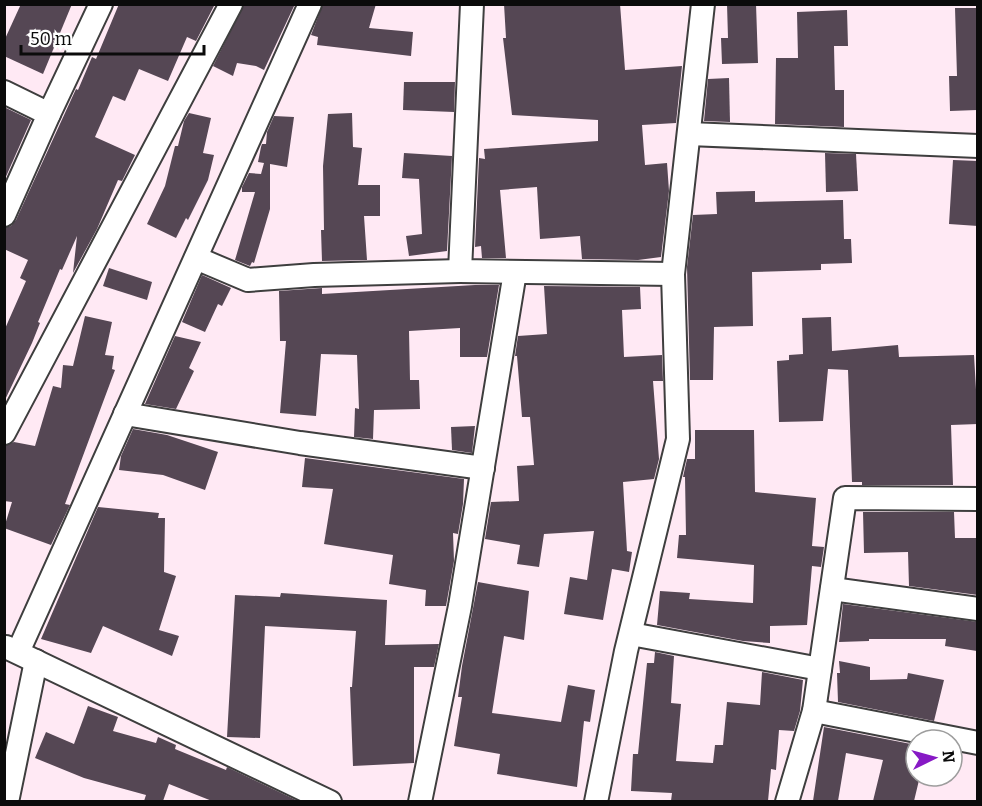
<svg xmlns="http://www.w3.org/2000/svg" width="982" height="806" font-family="Bitter,serif">
	<style>
		.building { fill: #554754 }
		.lines { fill: none; stroke-linecap: round; stroke-linejoin: round }
		.minor-casing { stroke: #3e3e3e; stroke-width: 26 }
		.minor { stroke: #fff; stroke-width: 22 }
	</style>
	<rect width="100%" height="100%" fill="#ffe9f4"/>
	<g class="building">
		<path d="M21 4H72L43 74 4 56V41Z"/>
		<path d="M119 4H215L196 41 187 37 168 81 139 69 125 101 113 96 95 137 135 155 122 181 118 180 97 229 73 273 77 236 62 270 60 269 38 322 40 323 32 343 4 402V331L26 281 20 278 28 260 4 249V228L11 226 16 220 76 89 78 90 92 57 96 59Z"/>
		<path d="M244 4H295L264 70 256 66 237 63 233 76 213 66Z"/>
		<path d="M323 4H376L369 28 413 32 411 56 317 45 318 37 311 35Z"/>
		<path d="M504 4H620L625 70 682 66 676 123 642 125 645 165 667 163 669 191 661 257 638 260 582 259 580 236 540 239 537 187 500 190 506 258H482L481 246 475 247 479 158 485 159 484 149 598 141V120L512 115 503 38H506Z"/>
		<path d="M727 4H756L758 63 722 64 721 38H728Z"/>
		<path d="M955 8H978L977 65H976L977 110 950 111 949 76H957Z"/>
		<path d="M847 10 848 46H834L835 90H844V127L775 124 776 58H798L797 12Z"/>
		<path d="M729 78 730 122 704 121 708 79Z"/>
		<path d="M404 82H455L454 112 403 110Z"/>
		<path d="M4 107 31 120 4 181Z"/>
		<path d="M189 113 211 118 203 153 214 155 208 180 188 220 186 218 176 238 147 224 165 186 175 146H178L184 121Z"/>
		<path d="M352 113 353 147 362 148 358 185H380V216H364L367 260 322 261 321 230H324L323 166 328 114Z"/>
		<path d="M274 116 294 117 287 167 270 164V209L254 263 252 262 250 266 235 260 255 192H242V187L249 173 261 174 264 163 258 162 261 147 262 144H266L267 132Z"/>
		<path d="M404 153 452 156 447 251 409 256 406 236 422 234 419 179 402 178Z"/>
		<path d="M825 153 856 154 858 191 826 192Z"/>
		<path d="M953 160 978 161V226L949 224Z"/>
		<path d="M755 191V202L843 200 844 239H851L852 263 821 264V270L752 272 753 326 714 327 713 380H690L687 267 693 215 717 214 716 192Z"/>
		<path d="M109 268 152 282 147 300 103 286Z"/>
		<path d="M202 275 231 288 222 306 218 304 205 332 182 322Z"/>
		<path d="M475 285H499L487 357H460V328L409 331 410 380H419L420 409 374 410 373 439 354 437 355 408 359 409 357 355 321 354 316 416 280 413 286 341H280L279 291 322 288V294Z"/>
		<path d="M544 286 640 287 641 309 622 310 624 357 662 355 663 381H653L659 459 654 479 623 482 627 551 632 552 629 572 612 569 603 620 564 614 570 577 587 580 594 531 544 534 539 567 517 564 520 545 485 539 491 502 519 501 517 466 534 465 530 417H522L517 356H515L518 336 547 334Z"/>
		<path d="M85 316 112 322 105 355 114 356 112 369 115 370 65 504 70 505 51 545 4 528 12 502 4 501V446L14 442 35 446 53 386 61 388 63 365 73 366Z"/>
		<path d="M831 317 832 351 898 345 899 357 974 355 978 424 951 425 953 485H862V482H852L848 370 828 369 823 421 779 422 777 361 789 360V355L803 354 802 318Z"/>
		<path d="M175 336 201 342 189 368 194 371 176 409 145 404Z"/>
		<path d="M475 426 472 453 452 450 451 427Z"/>
		<path d="M133 429 167 435 218 452 205 490 163 475 119 470 121 456Z"/>
		<path d="M695 430H754L755 492 816 498 812 546 824 547 821 567 812 566 807 625 770 626V643L743 641 657 625 660 591 690 593 689 599 753 603 754 565 677 558 679 535H686L685 477H683L687 459H695Z"/>
		<path d="M305 458 464 479 463 504 458 534 453 533 454 561 446 606H425L426 590 389 584 393 555 324 544 333 489 302 487Z"/>
		<path d="M98 507 159 513 158 518H165L164 572 176 576 159 630 179 636 172 656 103 626 91 653 41 639Z"/>
		<path d="M863 512H954L955 538H978V595L909 586 908 552 864 553Z"/>
		<path d="M478 582 529 591 524 640 504 636 492 713 561 722 568 685 595 690 590 722 584 721 577 787 497 774 500 754 454 746 462 697H458L462 666Z"/>
		<path d="M281 593 387 600 385 645 439 644 434 667H414V763L353 766 350 687H352L356 631 265 626 260 738 227 737 235 595 280 597Z"/>
		<path d="M843 604 978 622 977 651 945 646 946 639H869V641L839 642Z"/>
		<path d="M655 652 674 656 671 703 681 704 676 761 713 763 715 745H723L727 702 760 705 762 672 803 680 800 711 794 731 779 730 776 770 771 769 768 801H671L672 793 631 791 633 754H638L647 663H654Z"/>
		<path d="M839 661 870 667V680L907 679 908 673 944 680 934 721 838 702 837 673H840Z"/>
		<path d="M88 706 118 717 113 731 156 743 158 737 176 745 175 749 226 770 227 767 298 801H212L169 784 163 801H144L146 795 84 778 35 758 46 732 74 744Z"/>
		<path d="M824 727 916 745V776H920L914 801H873L883 760 846 753 838 801H813Z"/>
	</g>
	<g class="lines">
		<g class="minor-casing">
			<g id="minor">
				<path d="M472 4 460 271 673 274"/>
				<path d="M4 92 49 114 4 215"/>
				<path d="M49 114 101 4"/>
				<path d="M689 134 978 146"/>
				<path d="M196 258 248 280 314 275 460 271"/>
				<path d="M125 414 300 443 483 468"/>
				<path d="M4 433 231 4"/>
				<path d="M832 589 978 609"/>
				<path d="M631 634 820 669"/>
				<path d="M6 647 330 802"/>
				<path d="M18 652 310 4"/>
				<path d="M814 711 978 743"/>
				<path d="M7 802 36 661"/>
				<path d="M420 802 460 606 515 272"/>
				<path d="M596 802 626 651 678 439 673 274 703 4"/>
				<path d="M787 802 814 711 845 498 978 499"/>
			</g>
		</g>
		<use href="#minor" class="minor"/>
	</g>
	<rect width="982" height="806" fill="none" stroke="#0b0b0b" stroke-width="12"/>
	<g transform="translate(934 758) rotate(85)"><circle r="28" fill="#ffffff" stroke="#9d9d9d" stroke-width="1.5"/>
	<path d="M0-4.5L10 22L0 15L-10 22Z" fill="#8719c5"/>
	<text y="-9" font-size="16" font-weight="bold" text-anchor="middle" fill="#0b0b0b">N</text>
	</g>
	<path d="M21 45v9h183v-9" fill="none" stroke="#0b0b0b" stroke-width="3"/>
	<text x="30" y="45" font-size="18" fill="#0b0b0b" stroke="#ffffff" stroke-width="4.5" paint-order="stroke">50 m</text>
</svg>
